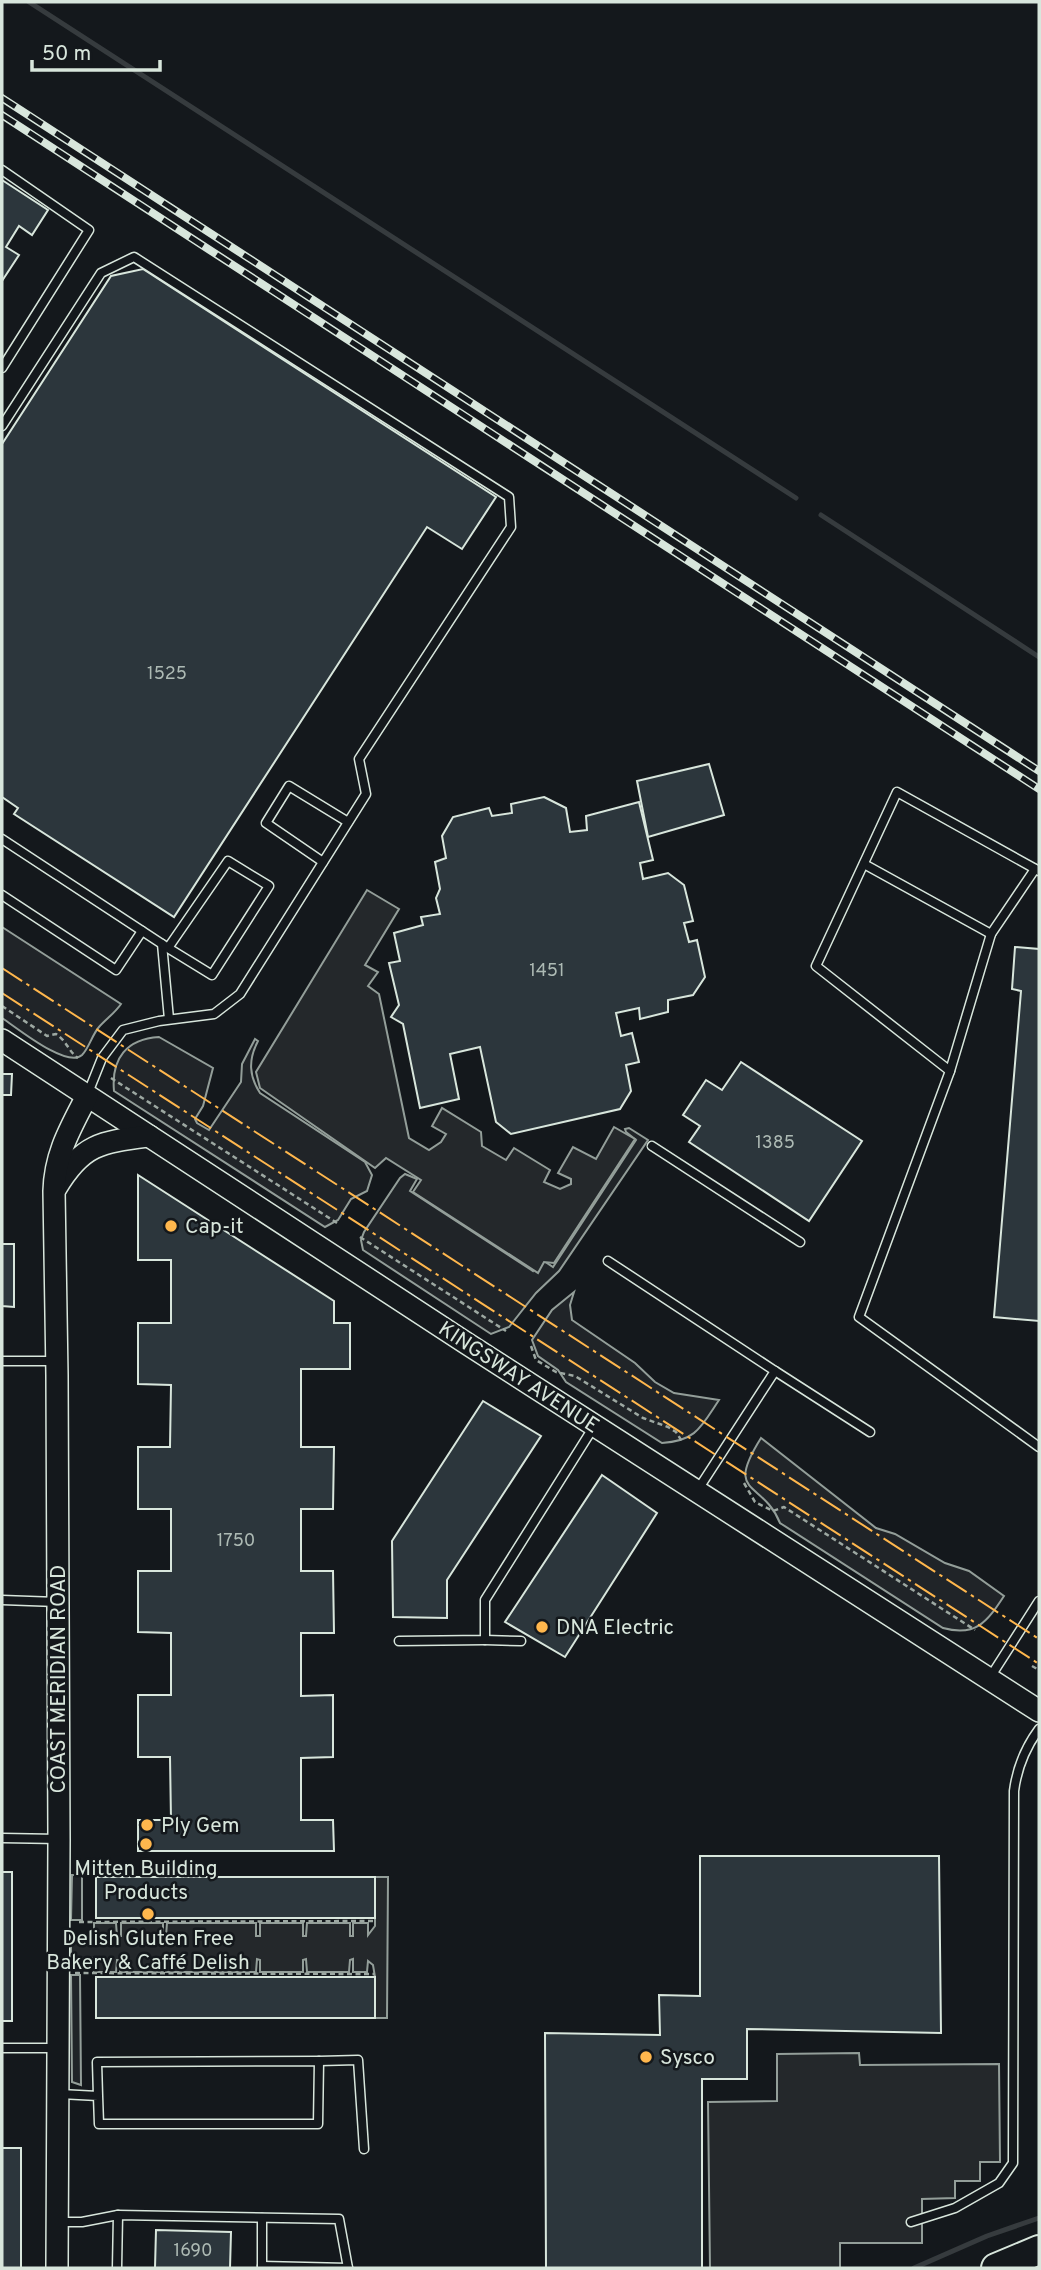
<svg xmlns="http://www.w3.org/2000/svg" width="1041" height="2270" font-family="Overpass,sans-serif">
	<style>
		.green { fill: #202428; stroke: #939e99; stroke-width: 2 }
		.parking { fill: #24282b; stroke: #939e99; stroke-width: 2 }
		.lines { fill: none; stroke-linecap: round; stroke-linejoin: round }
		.stream { stroke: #363b3e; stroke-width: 5 }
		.building { fill: #2c363c; stroke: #d8e6dc; stroke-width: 2 }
		.lane-casing { stroke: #d8e6dc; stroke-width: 11 }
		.secondary-casing { stroke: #d8e6dc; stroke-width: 24 }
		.highway-casing { stroke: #d8e6dc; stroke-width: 32 }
		.path { stroke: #9da8a2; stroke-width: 2.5; stroke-dasharray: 5 3.5; stroke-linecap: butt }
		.lane { stroke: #14181c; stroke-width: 8 }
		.secondary { stroke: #14181c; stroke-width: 21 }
		.highway { stroke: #14181c; stroke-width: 28 }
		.rail-casing { stroke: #d8e6dc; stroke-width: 8 }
		.rail { stroke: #14181c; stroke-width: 5; stroke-dasharray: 16; stroke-linecap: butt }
		.power { stroke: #ffb74d; stroke-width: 2; stroke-dasharray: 24 5 3.5 5; stroke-linecap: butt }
		.poi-dot { fill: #ffb74d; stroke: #14181c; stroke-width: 2.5 }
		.labels { text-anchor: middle; stroke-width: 5; stroke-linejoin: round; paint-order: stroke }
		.number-label { font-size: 18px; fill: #adbab4 }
		.poi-label { font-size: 21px; fill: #d8e6dc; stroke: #14181c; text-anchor: start }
		.street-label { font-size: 21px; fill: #d8e6dc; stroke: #14181c }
	</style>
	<rect width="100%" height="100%" fill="#14181c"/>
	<g class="green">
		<path d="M2 927 121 1004C115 1013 106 1019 99 1027 92 1035 89 1048 82 1055 67 1069 16 1027 2 1018Z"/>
		<path d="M159 1037 213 1068 203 1106 195 1119 197 1123 209 1130 241 1082 242 1064 255 1039 258 1041C248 1060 249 1076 260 1093L365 1162 372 1175 367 1191 351 1199 338 1220 325 1227 114 1091C111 1058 127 1039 159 1037Z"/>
		<path d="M629 1128 648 1140 559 1271 536 1293 509 1327 491 1334 363 1250 361 1240 364 1232 400 1178 405 1174 417 1179 410 1191 533 1271 541 1259 553 1267 636 1140 626 1132 625 1129Z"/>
		<path d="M574 1292 570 1305 572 1320 635 1363 655 1382 674 1393 719 1400C701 1427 696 1441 662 1443L566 1382 558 1370 538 1356 532 1340 552 1310Z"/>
		<path d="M761 1438 876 1528 895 1534 945 1563 969 1571 1004 1596C987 1622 976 1637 943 1628L780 1523C762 1479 724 1497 761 1438Z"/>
		<path d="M72 1875H82V1920H71Z"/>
		<path d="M71 1975H80L81 2085 72 2082Z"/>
	</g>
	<g class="parking">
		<path d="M367 890 399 909 365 965 378 972 368 986 379 994 409 1138 429 1150 441 1142 446 1134 432 1126 442 1108 481 1132 482 1146 506 1160 514 1148 550 1170 544 1182 560 1189 571 1184V1179L558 1173 573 1147 596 1159 614 1127 635 1139 554 1263 544 1262 538 1273 413 1192 421 1180 386 1158 375 1168 260 1088 256 1072Z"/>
		<path d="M375 1877H388L387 2018H375V1977L373 1965 368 1961 367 1972H353V1959L350 1960 349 1972H307L306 1959 303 1960V1972H260V1960L257 1959 256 1972H166V1960H163V1972H120V1960H117L116 1972H94V1958H71V1937H94V1923H116L117 1936H121V1923H163V1936H166L167 1923H256V1936H260V1923H303V1936H306L307 1923H350V1936H353V1923H368V1935L375 1926Z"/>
		<path d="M859 2053 860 2065 999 2064 1000 2162H980V2181H955V2198L922 2199V2243H840V2268H710L708 2102 777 2101V2054Z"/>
	</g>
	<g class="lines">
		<g class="stream">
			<path d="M29 2 796 498"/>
			<path d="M821 515 1039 657"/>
			<path d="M914 2268 987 2236 1039 2218"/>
		</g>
	</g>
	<g class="building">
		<path d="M2 180 48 210 32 235 19 226 6 247 19 255 2 281Z"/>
		<path d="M143 269 496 497 462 549 427 527 174 917 14 814 18 808 2 797V444L111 276Z"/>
		<path d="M709 764 724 815 648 837 637 781Z"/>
		<path d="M544 797 566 808 570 832 587 830 586 816 639 802 653 860 640 863 643 879 668 873 684 885 693 921 684 923 689 942 697 940 705 977 693 995 668 1000V1012L640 1019 639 1008 616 1013 621 1036 632 1033 639 1062 626 1065 631 1091 620 1109 511 1134 496 1122 480 1047 450 1054 459 1099 420 1108 403 1024 391 1017 399 1005 389 963 400 961 394 933 423 925 421 917 440 914 436 898 440 889 435 862 446 858 442 836 453 817 489 808 492 816 512 813 511 804Z"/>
		<path d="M1015 947 1039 949V1321L994 1317 1021 991 1012 989Z"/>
		<path d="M741 1062 862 1141 809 1221 689 1142 700 1126 683 1115 706 1080 722 1090Z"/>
		<path d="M2 1074H12L11 1095H2Z"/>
		<path d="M138 1175 334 1301V1323H350V1369H301V1447H334L333 1509H301V1571H333L334 1633H301V1696L333 1695V1757L301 1758V1820H333L334 1851H138V1820H171L170 1757H138V1695H171V1633L138 1632V1571H171V1509H138V1447H170L171 1385 138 1384V1323H171V1260H138Z"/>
		<path d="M2 1244H14V1307L2 1306Z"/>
		<path d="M483 1401 541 1436 447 1580V1618L393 1617 392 1541Z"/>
		<path d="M602 1475 657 1513 565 1657 505 1622Z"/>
		<path d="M700 1856H939L941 2033 747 2029V2079H702V2268H546L545 2033 660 2035 659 1995 700 1996Z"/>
		<rect x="2" y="1872" width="10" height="149"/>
		<rect x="96" y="1877" width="279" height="41"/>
		<rect x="96" y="1977" width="279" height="41"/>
		<rect x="2" y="2148" width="19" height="120"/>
		<path d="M156 2230 231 2232 230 2268H155Z"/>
	</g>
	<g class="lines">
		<g class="lane-casing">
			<g id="lane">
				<path d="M2 170 89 230 2 368"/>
				<path d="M2 426 101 273 134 257 509 497 511 527 359 759 366 794 240 994 214 1014 159 1021 123 1030 102 1058 88 1093"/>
				<path d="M2 839 162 944 169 1019"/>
				<path d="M323 862 266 823 289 786 348 822"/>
				<path d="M864 864 991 934"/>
				<path d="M1039 871 897 792 816 966 950 1071 859 1317 1039 1447"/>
				<path d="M2 895 116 970 142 931"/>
				<path d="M162 944 168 948 212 975 269 886 228 861 168 948"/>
				<path d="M950 1071 991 934 1035 869"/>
				<path d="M652 1146 800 1242"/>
				<path d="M608 1261 775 1371 697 1491"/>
				<path d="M2 1361H55"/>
				<path d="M775 1371 870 1432"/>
				<path d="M2 1600 57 1602"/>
				<path d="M485 1640 521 1641"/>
				<path d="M399 1641 485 1640V1600L593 1428"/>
				<path d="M989 1679 1039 1601"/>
				<path d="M2 1838 59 1839"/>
				<path d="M2 2048H57"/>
				<path d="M319 2061 358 2060 364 2149"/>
				<path d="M60 2094 98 2096 97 2062 319 2061 318 2124H99L98 2096"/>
				<path d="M262 2218V2268"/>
				<path d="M60 2222H82L118 2215 339 2219 348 2268"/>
				<path d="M911 2222 955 2208 999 2183 1013 2163 1014 1791C1017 1768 1025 1748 1039 1729"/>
				<path d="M262 2266 348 2268"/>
				<path d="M117 2268 118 2215"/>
			</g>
		</g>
		<g class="secondary-casing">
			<g id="secondary">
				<path d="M2 1040 466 1343 1039 1711"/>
				<path d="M56 1188C82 1144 101 1142 149 1136"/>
				<path d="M57 2268 59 1839 57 1375 54 1191C55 1154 70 1129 87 1096"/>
			</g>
		</g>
		<g class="highway-casing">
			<path id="highway" d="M996 2268 1039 2250"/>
		</g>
		<g class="path">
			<path d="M2 1006 47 1036 56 1034C67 1041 68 1051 78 1058"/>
			<path d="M111 1078 337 1223"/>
			<path d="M360 1237 506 1331"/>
			<path d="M531 1346 536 1360 556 1372 575 1376 643 1418 668 1427 676 1432 683 1443"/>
			<path d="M744 1483 755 1502 773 1511 784 1507 975 1630"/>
			<path d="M1032 1666 1039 1670"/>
			<path d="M79 1922 375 1921"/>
			<path d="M75 1973 374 1974"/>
		</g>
		<use href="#lane" class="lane"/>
		<use href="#secondary" class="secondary"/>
		<use href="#highway" class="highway"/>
		<g class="rail-casing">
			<g id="rail">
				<path d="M2 98 1039 771"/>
				<path d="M2 115 1039 789"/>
			</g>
		</g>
		<use href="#rail" class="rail"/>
		<g class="power">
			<path d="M2 968 1039 1639"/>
			<path d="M2 993 1039 1664"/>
		</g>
	</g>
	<g class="poi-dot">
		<circle cx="171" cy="1226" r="7"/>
		<circle cx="542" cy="1627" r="7"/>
		<circle cx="147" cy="1825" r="7"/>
		<circle cx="146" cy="1844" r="7"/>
		<circle cx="148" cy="1914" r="7"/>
		<circle cx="646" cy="2057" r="7"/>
	</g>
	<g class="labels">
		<g class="number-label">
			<text x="167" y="679">1525</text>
			<text x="547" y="976">1451</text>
			<text x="775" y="1148">1385</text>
			<text x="236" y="1546">1750</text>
			<text x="193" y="2256">1690</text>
		</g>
		<g class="poi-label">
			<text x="185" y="1233">Cap-it</text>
			<text x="556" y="1634">DNA Electric</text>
			<text x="161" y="1832">Ply Gem</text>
			<text x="146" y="1875" text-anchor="middle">Mitten Building<tspan x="146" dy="24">Products</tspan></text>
			<text x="148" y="1945" text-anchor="middle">Delish Gluten Free<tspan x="148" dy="24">Bakery &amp; Caffé Delish</tspan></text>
			<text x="660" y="2064">Sysco</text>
		</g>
		<g class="street-label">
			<text transform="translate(519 1377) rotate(33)" y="7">KINGSWAY AVENUE</text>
			<text transform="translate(58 1679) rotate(-90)" y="7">COAST MERIDIAN ROAD</text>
		</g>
	</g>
	<rect width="1041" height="2270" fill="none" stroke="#d8e6dc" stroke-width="7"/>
	<path d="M32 60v10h128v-10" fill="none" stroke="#d8e6dc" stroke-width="3.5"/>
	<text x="42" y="60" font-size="21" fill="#d8e6dc" stroke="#14181c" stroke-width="5" paint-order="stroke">50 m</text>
</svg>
